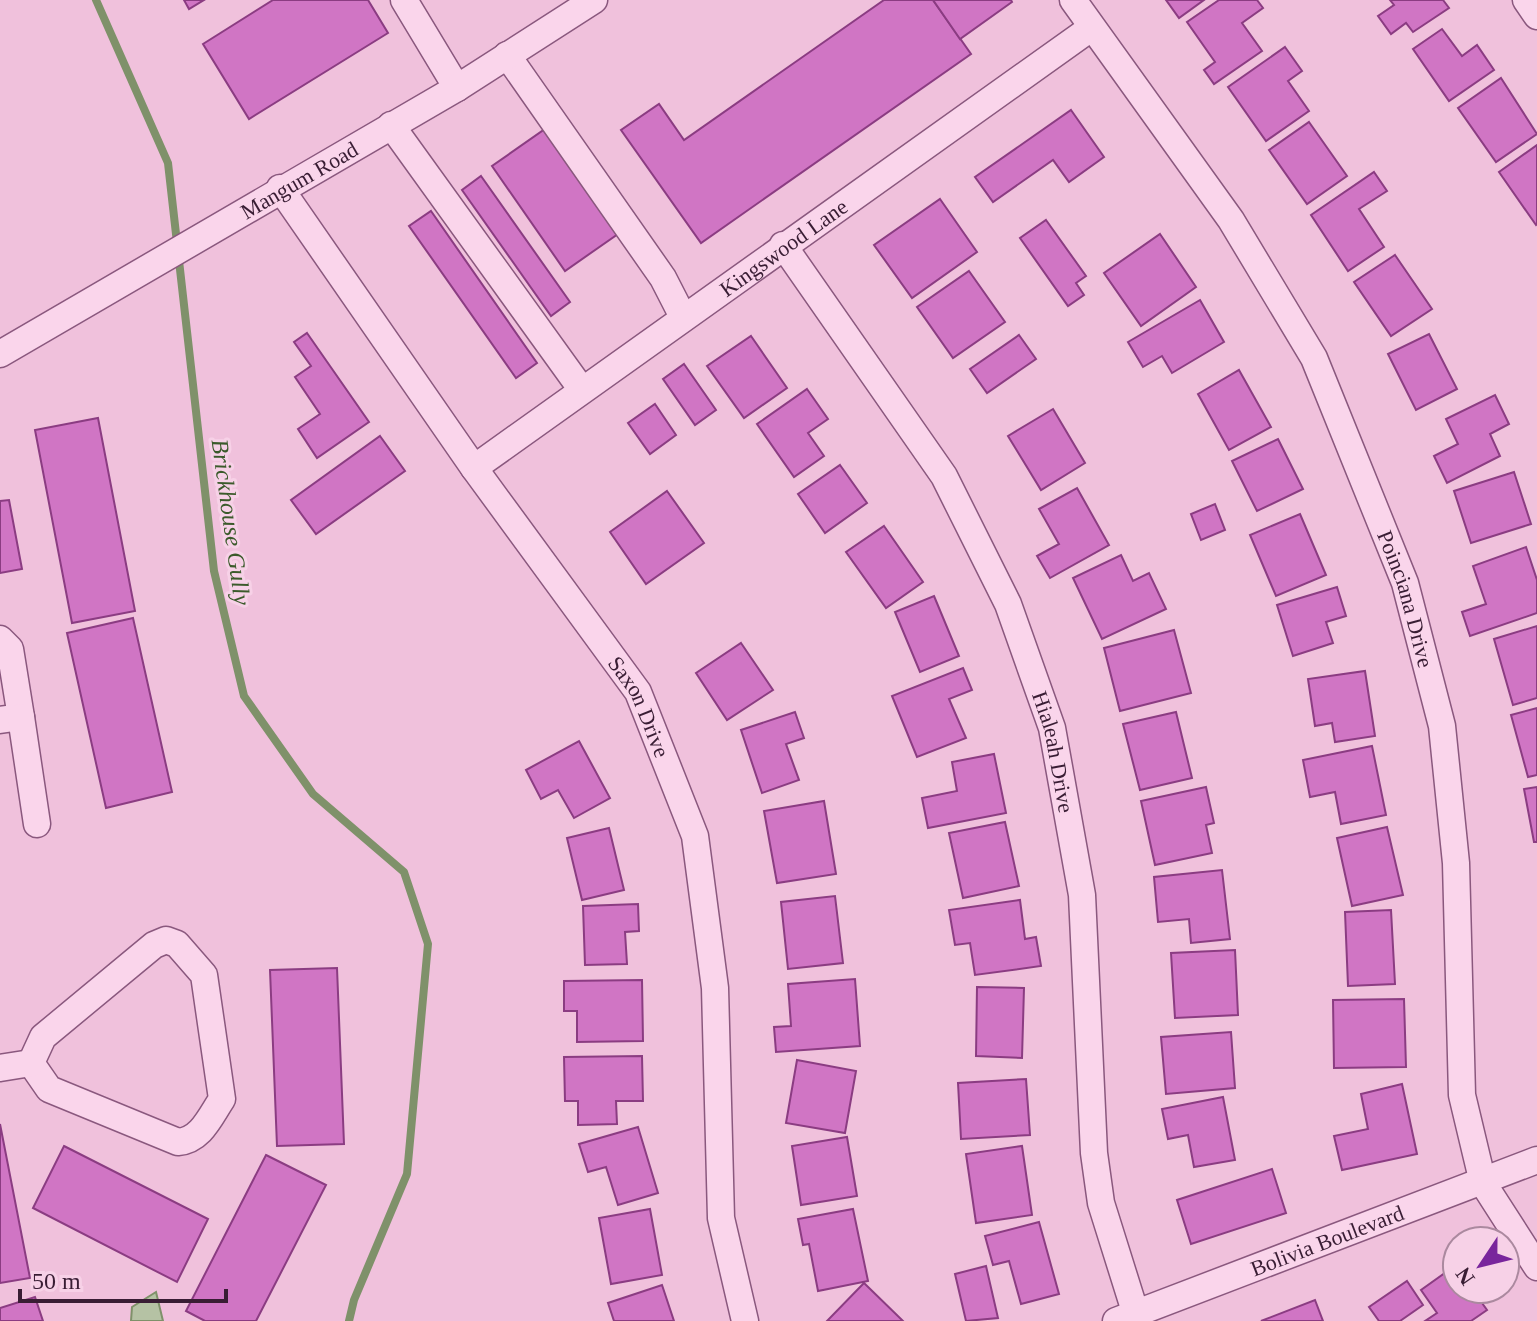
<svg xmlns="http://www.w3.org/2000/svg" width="1537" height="1321" font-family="Georgia,serif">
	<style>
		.water { fill: #b5c2a4; stroke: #7f916a; stroke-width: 2 }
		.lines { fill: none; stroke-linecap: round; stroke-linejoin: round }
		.stream { stroke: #7f916a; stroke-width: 8 }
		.building { fill: #d075c4; stroke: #8b3c82; stroke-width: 2 }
		.minor-casing { stroke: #8a587e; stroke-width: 29 }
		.minor { stroke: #fad5eb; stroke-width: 26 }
		.labels { text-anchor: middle; stroke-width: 6; stroke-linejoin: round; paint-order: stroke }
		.street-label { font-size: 22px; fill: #391d34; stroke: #f7d1e7 }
		.water-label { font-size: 24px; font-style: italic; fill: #3b5a2b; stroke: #f7d1e7 }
	</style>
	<rect width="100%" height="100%" fill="#f0c1dc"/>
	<path class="water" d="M156 1292 163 1321H131L132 1307Z"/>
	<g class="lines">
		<path class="stream" d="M96 0 168 163 214 571 244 696 313 794 404 872 428 944 407 1174 354 1300 349 1321"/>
	</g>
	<g class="building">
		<path d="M184 0H204L189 9Z"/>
		<path d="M273 0H368L388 33 249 119 203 44Z"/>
		<path d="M884 0H933L971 54 701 243 621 130 659 104 684 140Z"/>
		<path d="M933 0H1011L1012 2 960 39Z"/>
		<path d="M1166 0H1204L1179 18Z"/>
		<path d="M1219 0H1257L1263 8 1242 23 1262 51 1214 84 1204 70 1215 62 1187 22Z"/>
		<path d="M1390 0H1443L1449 8 1413 32 1406 23 1391 34 1378 16 1394 5Z"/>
		<path d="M1442 29 1462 56 1477 45 1494 70 1449 101 1413 49Z"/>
		<path d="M1285 47 1302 71 1288 81 1309 111 1266 141 1228 87Z"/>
		<path d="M1501 78 1537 134 1496 162 1458 108Z"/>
		<path d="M1071 110 1104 157 1069 182 1053 160 993 202 975 177Z"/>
		<path d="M1309 122 1347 176 1307 204 1269 150Z"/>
		<path d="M545 129 618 234 565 271 492 166Z"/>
		<path d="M1537 145V224L1536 225 1499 172Z"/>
		<path d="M1374 172 1387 191 1359 209 1384 247 1348 271 1311 215Z"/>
		<path d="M481 176 570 302 551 316 462 190Z"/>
		<path d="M940 199 977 252 912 298 874 245Z"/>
		<path d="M431 211 537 363 516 378 409 226Z"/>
		<path d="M1046 220 1086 276 1076 283 1084 295 1068 306 1020 238Z"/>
		<path d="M1160 234 1196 287 1141 326 1104 273Z"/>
		<path d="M1395 255 1432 309 1391 336 1354 282Z"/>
		<path d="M969 271 1005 322 953 358 917 307Z"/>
		<path d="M1200 300 1224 342 1172 373 1162 356 1143 367 1128 342Z"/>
		<path d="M307 333 369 422 317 458 298 429 320 414 295 377 311 366 294 342Z"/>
		<path d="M1429 334 1457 389 1416 410 1388 354Z"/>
		<path d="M1019 335 1036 359 987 393 970 369Z"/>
		<path d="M751 336 787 388 744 418 707 366Z"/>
		<path d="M684 364 716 410 695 425 663 379Z"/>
		<path d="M1239 370 1271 427 1229 450 1198 394Z"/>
		<path d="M807 389 828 419 808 433 824 456 794 477 757 424Z"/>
		<path d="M1495 395 1509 424 1490 434 1500 456 1447 483 1434 456 1458 444 1446 419Z"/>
		<path d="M655 404 676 435 650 454 628 423Z"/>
		<path d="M1053 409 1085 463 1041 490 1008 436Z"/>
		<path d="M98 418 135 611 72 623 35 430Z"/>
		<path d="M380 436 405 471 316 534 291 500Z"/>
		<path d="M1278 439 1303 489 1257 511 1232 461Z"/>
		<path d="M840 465 867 503 825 533 798 494Z"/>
		<path d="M1514 472 1531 524 1471 543 1454 491Z"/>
		<path d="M1077 488 1109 545 1050 578 1037 556 1059 544 1039 509Z"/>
		<path d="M667 491 704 543 646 584 610 532Z"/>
		<path d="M9 500 22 569 0 573V501Z"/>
		<path d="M1215 504 1225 530 1201 540 1191 514Z"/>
		<path d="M1300 514 1326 575 1276 596 1250 535Z"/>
		<path d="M884 526 923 582 886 608 846 552Z"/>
		<path d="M1526 547 1537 580V613L1470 636 1462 612 1486 604 1473 566Z"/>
		<path d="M1121 555 1133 581 1149 573 1166 609 1102 639 1073 578Z"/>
		<path d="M1337 587 1346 616 1326 622 1333 643 1293 656 1277 605Z"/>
		<path d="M934 596 959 656 920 672 895 612Z"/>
		<path d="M133 618 172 792 106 808 67 633Z"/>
		<path d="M1537 626V698L1513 705 1494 639Z"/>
		<path d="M1174 630 1191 693 1120 711 1104 648Z"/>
		<path d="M741 643 773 690 727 720 696 673Z"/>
		<path d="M963 668 972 690 949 699 966 738 917 757 892 696Z"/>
		<path d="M1365 671 1375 736 1335 742 1332 723 1315 726 1308 679Z"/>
		<path d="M1537 708V775L1528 777 1511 715Z"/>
		<path d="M795 712 804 738 786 744 799 780 762 793 741 730Z"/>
		<path d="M1176 712 1192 778 1140 790 1123 724Z"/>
		<path d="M579 741 610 798 574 818 558 790 541 799 526 770Z"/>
		<path d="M1372 746 1386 815 1341 824 1335 792 1310 797 1303 760Z"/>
		<path d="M994 754 1006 813 928 828 922 798 957 791 952 762Z"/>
		<path d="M1206 787 1214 823 1206 825 1212 853 1155 865 1141 801Z"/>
		<path d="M1537 787V842H1534L1524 789Z"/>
		<path d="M824 801 836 874 777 883 764 811Z"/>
		<path d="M1005 822 1019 886 963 898 949 833Z"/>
		<path d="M1387 827 1403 895 1352 906 1337 838Z"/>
		<path d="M609 828 624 890 582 900 567 838Z"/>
		<path d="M1222 870 1230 939 1191 943 1189 919 1158 922 1154 877Z"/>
		<path d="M835 896 843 963 788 969 781 902Z"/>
		<path d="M1020 900 1025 939 1036 937 1041 966 975 975 970 943 955 945 949 910Z"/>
		<path d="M638 904 639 931 625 932 627 964 585 965 583 906Z"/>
		<path d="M1391 910 1395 984 1348 986 1345 912Z"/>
		<path d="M1235 950 1238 1015 1175 1018 1171 953Z"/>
		<path d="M337 968 344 1144 277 1146 270 970Z"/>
		<path d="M855 979 860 1046 776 1052 774 1027 791 1026 788 984Z"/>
		<path d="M642 980 643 1041 577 1042V1011H564V981Z"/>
		<path d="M977 987 1024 988 1022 1058 976 1056Z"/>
		<path d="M1404 999 1406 1067 1334 1068 1333 1000Z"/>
		<path d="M1231 1032 1235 1088 1166 1094 1161 1037Z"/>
		<path d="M642 1056 643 1101H616L617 1124 578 1125V1101H565L564 1057Z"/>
		<path d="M797 1060 856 1071 845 1133 786 1123Z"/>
		<path d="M1026 1079 1030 1135 961 1139 958 1083Z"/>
		<path d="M1402 1084 1417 1154 1342 1170 1334 1136 1368 1129 1361 1094Z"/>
		<path d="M1223 1097 1235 1160 1194 1167 1188 1135 1168 1139 1162 1109Z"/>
		<path d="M0 1124 30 1278 0 1283Z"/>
		<path d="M638 1127 658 1193 618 1205 606 1167 588 1172 579 1144Z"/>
		<path d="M847 1137 857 1196 801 1205 792 1146Z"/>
		<path d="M64 1146 208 1219 177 1282 33 1208Z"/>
		<path d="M1022 1146 1032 1215 976 1223 966 1154Z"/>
		<path d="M266 1155 326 1185 256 1321H205L186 1311Z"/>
		<path d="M1272 1169 1286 1213 1191 1244 1177 1200Z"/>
		<path d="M650 1209 662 1275 611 1284 599 1218Z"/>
		<path d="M853 1209 868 1281 818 1291 809 1244 803 1245 798 1219Z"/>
		<path d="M1039 1222 1059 1294 1021 1304 1009 1261 993 1265 985 1236Z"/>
		<path d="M1456 1265 1457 1289H1472L1487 1310 1471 1321H1425L1437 1313 1421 1290Z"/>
		<path d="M986 1266 998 1318 966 1321 955 1274Z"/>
		<path d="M1407 1281 1423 1305 1400 1321H1379L1369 1307Z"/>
		<path d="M864 1283 903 1321H827Z"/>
		<path d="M662 1285 674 1321H614L608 1303Z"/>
		<path d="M35 1297 43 1321H0V1308Z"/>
		<path d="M1315 1300 1323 1321H1261Z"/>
	</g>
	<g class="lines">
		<g class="minor-casing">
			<g id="minor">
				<path d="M404 0 457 88"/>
				<path id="s1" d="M1073 0 1231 220 1314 358 1405 583 1442 726 1456 863 1462 1095 1483 1183 1537 1267"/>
				<path d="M1526 0 1537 16"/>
				<path d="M507 55 663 278 683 317"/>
				<path d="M391 125 582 390"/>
				<path id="s2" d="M280 188 474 468 638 692 695 836 715 988 721 1218 745 1321"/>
				<path id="s3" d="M783 245 944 476 1008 604 1052 728 1082 895 1094 1153 1101 1203 1138 1321"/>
				<path id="s4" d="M0 354 457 88 594 0"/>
				<path id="s5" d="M474 468 1091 28"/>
				<path d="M0 639 10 649 21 717 0 720"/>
				<path d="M21 717 37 824"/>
				<path d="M166 940 177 944 204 975 222 1099C210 1117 201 1140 178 1142L49 1089 31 1063 43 1037 154 945Z"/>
				<path d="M0 1068 31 1063"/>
				<path id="s6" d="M1116 1321 1537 1160"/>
			</g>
		</g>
		<use href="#minor" class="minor"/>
	</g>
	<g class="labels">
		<g class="street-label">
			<text dy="8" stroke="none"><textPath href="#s4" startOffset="346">Mangum Road</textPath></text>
			<text dy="8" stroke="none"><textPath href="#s5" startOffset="380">Kingswood Lane</textPath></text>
			<text dy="8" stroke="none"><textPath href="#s1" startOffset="690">Poinciana Drive</textPath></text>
			<text dy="8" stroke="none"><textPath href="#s2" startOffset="632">Saxon Drive</textPath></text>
			<text dy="8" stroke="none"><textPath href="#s3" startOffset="580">Hialeah Drive</textPath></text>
			<text dy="8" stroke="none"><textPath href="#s6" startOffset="226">Bolivia Boulevard</textPath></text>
		</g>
		<g class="water-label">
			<text transform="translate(231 522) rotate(82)" y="8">Brickhouse Gully</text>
		</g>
	</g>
	<g transform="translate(1481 1265) rotate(235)"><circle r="38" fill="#f7d1e7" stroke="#ab899f" stroke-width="2"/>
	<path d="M0-6L14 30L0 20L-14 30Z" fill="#79259c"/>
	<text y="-12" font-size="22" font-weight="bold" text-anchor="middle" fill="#391d34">N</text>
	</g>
	<path d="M20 1289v12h206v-12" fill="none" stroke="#391d34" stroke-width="4"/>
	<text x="32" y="1289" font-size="24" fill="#391d34" stroke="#f7d1e7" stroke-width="6" paint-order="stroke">50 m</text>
</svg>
